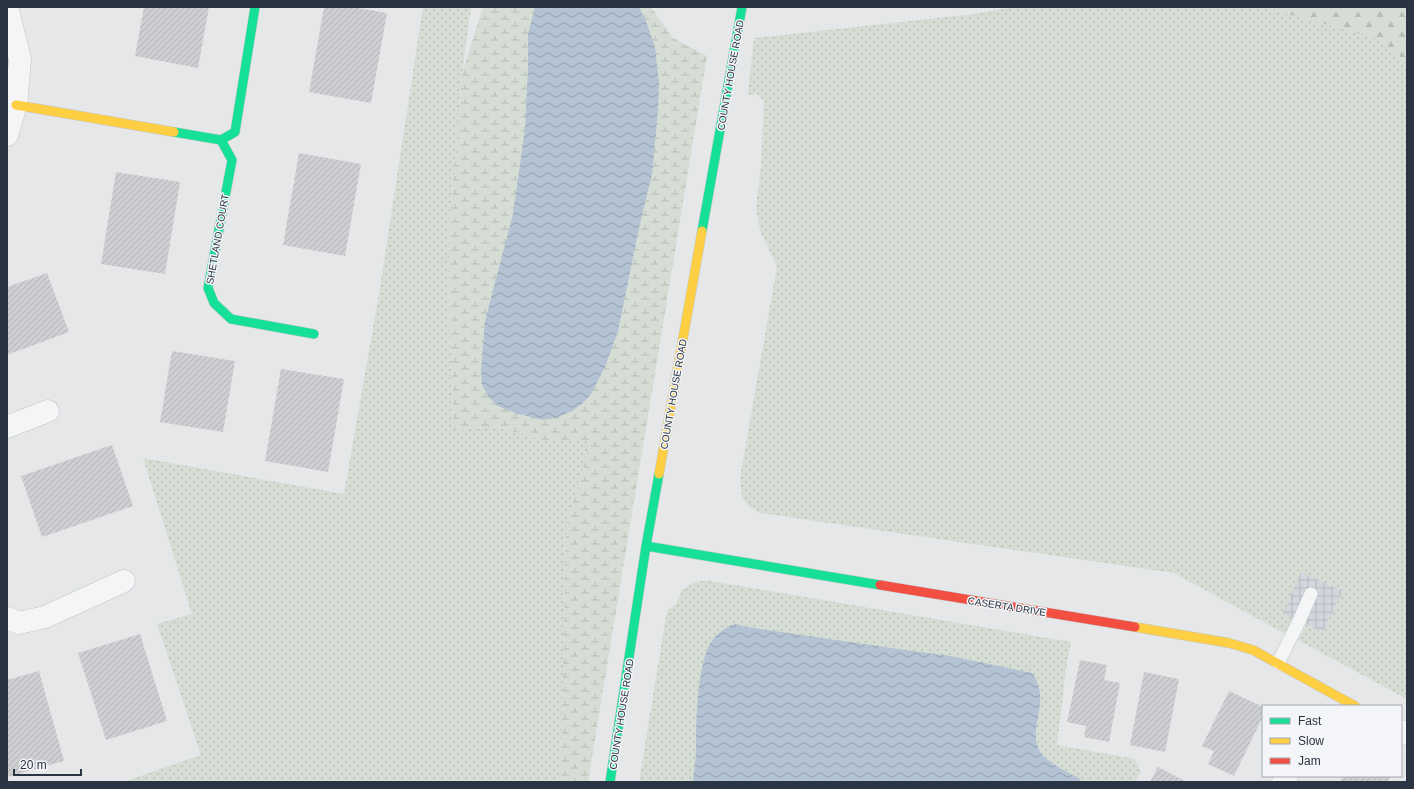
<svg xmlns="http://www.w3.org/2000/svg" width="1414" height="789" font-family="Helvetica,sans-serif">
	<style>
		.industrial { fill: url(#industrial-grid) }
		.grass { fill: url(#grass-dots) }
		.forest { fill: url(#forest-firs) }
		.wetland { fill: url(#wetland-marsh) }
		.water { fill: url(#water-waves) }
		.building { fill: url(#building-hatch) }
		.lines { fill: none; stroke-linecap: round; stroke-linejoin: round }
		.lane-casing { stroke: #c3c5c7; stroke-width: 14 }
		.street-casing { stroke: #c3c5c7; stroke-width: 23 }
		.fast-casing { stroke: #c3c5c7; stroke-width: 10 }
		.slow-casing { stroke: #c3c5c7; stroke-width: 10 }
		.jam-casing { stroke: #c3c5c7; stroke-width: 10 }
		.lane { stroke: #f4f5f6; stroke-width: 13 }
		.street { stroke: #f4f5f6; stroke-width: 22 }
		.fast { stroke: #16e098; stroke-width: 9 }
		.slow { stroke: #ffcf43; stroke-width: 9 }
		.jam { stroke: #f24e42; stroke-width: 9 }
		.labels { text-anchor: middle; stroke-width: 3; stroke-linejoin: round; paint-order: stroke }
		.street-label { font-size: 10px; fill: #2b3443; stroke: #f3f5f8 }
	</style>
	<defs>
		<pattern id="industrial-grid" width="8" height="8" patternUnits="userSpaceOnUse"><rect width="8" height="8" fill="#d3d6dc"/><path d="M0 4h8M4 0v8" fill="none" stroke="#b5b8be"/></pattern>
		<pattern id="grass-dots" width="8" height="8" patternUnits="userSpaceOnUse"><rect width="8" height="8" fill="#d5ddd5"/><path d="M2 2h.1M6 6h.1" fill="none" stroke="#b7beb8" stroke-width="1.8" stroke-linecap="round"/></pattern>
		<pattern id="forest-firs" width="22" height="20" patternUnits="userSpaceOnUse"><rect width="22" height="20" fill="#d5ddd5"/><path d="M5 1l3.5 6h-7zM16 11l3.5 6h-7z" fill="#b7beb8"/></pattern>
		<pattern id="wetland-marsh" width="20" height="14" patternUnits="userSpaceOnUse"><rect width="20" height="14" fill="#d5ddd5"/><path d="M1 5h8M5 5V1M11 12h8M15 12V8" fill="none" stroke="#b7beb8"/></pattern>
		<pattern id="water-waves" width="16" height="10" patternUnits="userSpaceOnUse"><rect width="16" height="10" fill="#b4c3d3"/><path d="M0 5q4-4 8 0t8 0" fill="none" stroke="#939fad"/></pattern>
		<pattern id="building-hatch" width="6" height="6" patternUnits="userSpaceOnUse"><rect width="6" height="6" fill="#cdcfd1"/><path d="M-1 1l2-2M0 6l6-6M5 7l2-2" fill="none" stroke="#b0b2b5"/></pattern>
	</defs>
	<rect width="100%" height="100%" fill="#e5e7e9"/>
	<path class="industrial" d="M1301 572 1343 591 1323 632 1282 614Z"/>
	<g class="grass">
		<path d="M423 7H471L462 73 447 257 454 430 493 426 547 441 591 440 566 527 561 782H123L201 755 157 624 192 614 143 458 344 494 380 288Z"/>
		<path d="M1014 7H1262L1380 39 1407 63V699L1298 640 1306 625 1323 632 1343 591 1301 572 1283 614 1293 618 1286 634 1174 573 760 513C742 502 741 499 740 478L777 266 760 231 756 207 761 166 764 101 757 94 748 95 754 38 974 14Z"/>
		<path d="M700 581H710L1071 642 1066 669 1057 745 1135 759 1141 772 1135 782H639L667 610 676 604 682 590 691 584Z"/>
	</g>
	<path class="forest" d="M1262 7H1407V63L1380 39Z"/>
	<path class="wetland" d="M483 7H651L673 38 707 56 588 782H561L566 527 591 440 547 441 493 426 454 431 447 257 462 73Z"/>
	<g class="water">
		<path d="M535 7H639L646 21 655 47 659 83 658 110 652 174 639 228 618 331 605 367 591 394 584 402 572 411 558 417 543 420 515 413 498 406 488 396 482 385 481 371 485 321 513 214 525 129 528 69V34Z"/>
		<path d="M735 624 747 627 912 651 950 656 1032 673C1053 701 1025 730 1041 753 1048 763 1067 772 1079 778L1081 782H693C694 771 696 759 696 748 696 719 697 684 705 656 707 652 708 646 711 642 717 633 725 628 735 624Z"/>
	</g>
	<g class="building">
		<path d="M144 7H209L198 68 135 56Z"/>
		<path d="M324 7H353L387 13 371 103 309 92Z"/>
		<path d="M299 153 361 164 345 256 283 245Z"/>
		<path d="M116 172 180 182 165 274 101 264Z"/>
		<path d="M47 273 69 332 7 355V287Z"/>
		<path d="M172 351 235 361 223 432 160 422Z"/>
		<path d="M281 369 344 379 328 472 265 461Z"/>
		<path d="M112 445 133 506 42 537 21 476Z"/>
		<path d="M140 634 167 721 106 740 78 653Z"/>
		<path d="M1080 660 1107 665 1104 680 1120 683 1109 742 1084 737 1086 726 1067 722Z"/>
		<path d="M39 671 64 761 7 777V680Z"/>
		<path d="M1144 672 1179 679 1165 752 1130 745Z"/>
		<path d="M1229 691 1263 707V716L1234 776 1208 764 1214 751 1202 746Z"/>
		<path d="M1158 767 1187 782H1150Z"/>
		<path d="M1343 776H1391L1388 782H1340Z"/>
	</g>
	<g class="lines">
		<g class="lane-casing">
			<path id="lane" d="M1278 663 1299 621 1311 594"/>
		</g>
		<g class="street-casing">
			<g id="street">
				<path d="M7 135 16 105 20 59 7 7"/>
				<path d="M7 427 48 411"/>
				<path d="M7 618 19 623 45 617 124 581"/>
				<path d="M1401 731 1407 734"/>
				<path d="M1283 782 1287 776"/>
			</g>
		</g>
		<g class="fast-casing">
			<g id="fast">
				<path d="M174 132 221 140 235 132 255 7"/>
				<path d="M221 140 232 160 208 288 214 303 231 319 314 334"/>
				<path d="M702 231 742 7"/>
				<path d="M646 546 880 585"/>
				<path d="M610 782 646 546 659 474"/>
			</g>
		</g>
		<g class="slow-casing">
			<g id="slow">
				<path d="M16 105 174 132"/>
				<path d="M659 474 702 231"/>
				<path d="M1135 627 1229 643 1253 650 1355 706"/>
			</g>
		</g>
		<g class="jam-casing">
			<path id="jam" d="M880 585 1135 627"/>
		</g>
		<use href="#lane" class="lane"/>
		<use href="#street" class="street"/>
		<use href="#fast" class="fast"/>
		<use href="#slow" class="slow"/>
		<use href="#jam" class="jam"/>
	</g>
	<g class="labels">
		<g class="street-label">
			<text transform="translate(730 75) rotate(-80)" y="4">COUNTY HOUSE ROAD</text>
			<text transform="translate(217 239) rotate(-80)" y="4">SHETLAND COURT</text>
			<text transform="translate(673 394) rotate(-80)" y="4">COUNTY HOUSE ROAD</text>
			<text transform="translate(1007 606) rotate(9)" y="4">CASERTA DRIVE</text>
			<text transform="translate(621 714) rotate(-81)" y="4">COUNTY HOUSE ROAD</text>
		</g>
	</g>
	<rect width="1414" height="789" fill="none" stroke="#2b3443" stroke-width="16"/>
	<rect x="1262" y="705" width="140" height="72" fill="#f3f5f8" stroke="#a3a8b0"/>
	<rect x="1270" y="718" width="20" height="6" fill="#16e098" stroke="#a3a8b0"/>
	<text x="1298" y="725" font-size="12" fill="#2b3443">Fast</text>
	<rect x="1270" y="738" width="20" height="6" fill="#ffcf43" stroke="#a3a8b0"/>
	<text x="1298" y="745" font-size="12" fill="#2b3443">Slow</text>
	<rect x="1270" y="758" width="20" height="6" fill="#f24e42" stroke="#a3a8b0"/>
	<text x="1298" y="765" font-size="12" fill="#2b3443">Jam</text>
	<path d="M14 769v6h67v-6" fill="none" stroke="#2b3443" stroke-width="2"/>
	<text x="20" y="769" font-size="12" fill="#2b3443" stroke="#f3f5f8" stroke-width="3" paint-order="stroke">20 m</text>
</svg>
